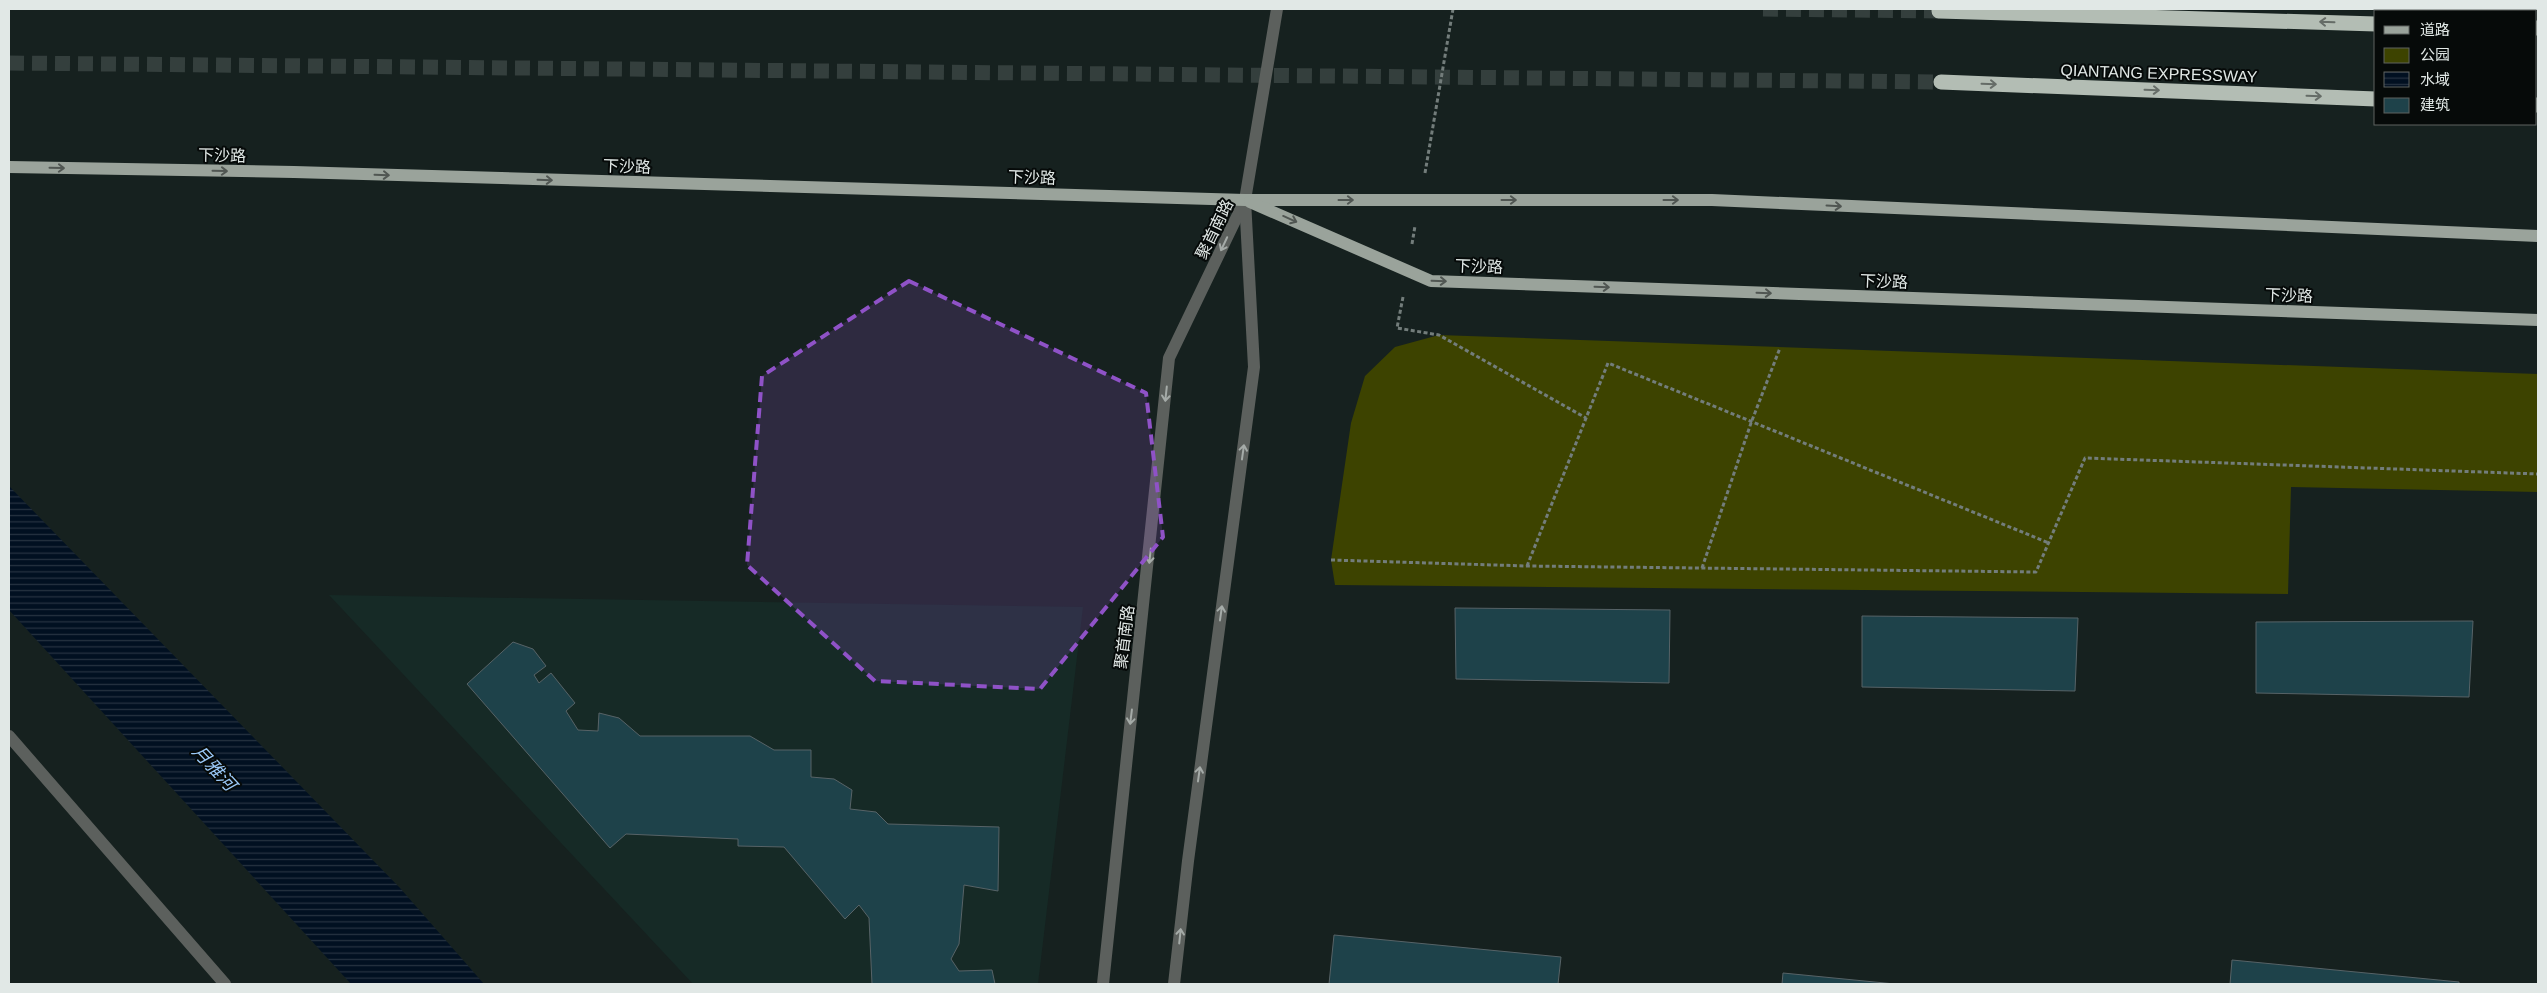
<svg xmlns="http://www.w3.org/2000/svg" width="2547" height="993" font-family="Arial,'Noto Sans SC',sans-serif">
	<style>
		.built { fill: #162a26 }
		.green { fill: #3d4300 }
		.water { fill: url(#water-rules) }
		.building { fill: #1e424a; stroke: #576367 }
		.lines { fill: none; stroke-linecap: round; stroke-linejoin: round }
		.highway-tunnel { stroke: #343f3d; stroke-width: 15; stroke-dasharray: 15 8; stroke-linecap: butt }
		.path { stroke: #737d7b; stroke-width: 3; stroke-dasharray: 4 2.5; stroke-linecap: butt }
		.minor { stroke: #5c605d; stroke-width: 12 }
		.major { stroke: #9aa39b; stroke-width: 12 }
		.highway { stroke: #b3bdb4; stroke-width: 15 }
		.oneway { stroke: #656c67 }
		.oneway2 { stroke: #505652 }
		.oneway3 { stroke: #a5aba8 }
		.marked { fill: #8f52c7; fill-opacity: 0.2; stroke: #8f52c7; stroke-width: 4; stroke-dasharray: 10 6; stroke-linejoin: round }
		.labels { text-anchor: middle; stroke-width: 4; stroke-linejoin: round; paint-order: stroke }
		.street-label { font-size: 16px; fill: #e1e8e6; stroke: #060a09 }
		.water-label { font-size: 18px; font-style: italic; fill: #9bc9f8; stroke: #060a09 }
	</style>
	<defs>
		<pattern id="water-rules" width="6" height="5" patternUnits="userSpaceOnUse" patternTransform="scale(1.25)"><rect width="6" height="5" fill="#011021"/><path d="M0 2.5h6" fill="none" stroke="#263341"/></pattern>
	</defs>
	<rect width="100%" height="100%" fill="#16211f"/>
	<path class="built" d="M329 595 1083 607 1038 984H693Z"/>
	<path class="green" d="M1439 335 2538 374V492L2291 487 2288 594 1335 585 1331 560 1351 423 1365 376 1395 347Z"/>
	<path class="water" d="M9 486 400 888 484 984H351L9 610Z"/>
	<g class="building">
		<path d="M1455 608 1670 610 1669 683 1456 679Z"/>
		<path d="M1862 616 2078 618 2075 691 1862 687Z"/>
		<path d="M2473 621 2469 697 2256 693V622Z"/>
		<path d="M513 642 533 649 546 666 534 675 539 683 551 673 575 703 566 711 578 730 598 731 599 713 619 718 640 736H750L774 750H811V777L834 779 852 790 850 809 876 812 888 824 999 827 998 891 964 885 959 944 951 959 959 971 992 970 995 984H872L869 918 859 905 845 919 784 847 738 846V839L626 834 610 848 467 684Z"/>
		<path d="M1334 935 1561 957 1558 984H1329Z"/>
		<path d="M2232 960 2459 982V984H2230Z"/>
		<path d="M1783 973 1895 984H1782Z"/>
	</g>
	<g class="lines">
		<g class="highway-tunnel">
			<path d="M1763 9 1939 11"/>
			<path d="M9 63 1941 82"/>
		</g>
		<g class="path">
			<path d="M1425 173 1453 9"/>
			<path d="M1412 244 1415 226"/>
			<path d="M1403 297 1397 328 1439 335 1586 418"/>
			<path d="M1331 560 1527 566 2036 572 2085 458 2538 474"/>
			<path d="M1527 566 1608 363 2049 543"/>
			<path d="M1702 568 1751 423 1780 348"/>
		</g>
		<g class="minor">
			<path d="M9 736 225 984"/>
			<path d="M1103 984 1169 358 1244 202"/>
			<path d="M1174 984 1188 861 1254 367 1245 200 1277 9"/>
		</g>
		<g class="major">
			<path d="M9 167 294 172 1245 200H1712L2538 236"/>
			<path d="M1250 202 1431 281 2538 320"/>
		</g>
		<g class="highway">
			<path d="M1939 11 2376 24"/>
			<path d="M2536 28H2538"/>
			<path d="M1941 82 2376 99"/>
			<path d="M2536 105H2538"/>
		</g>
	</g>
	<defs><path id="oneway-shaft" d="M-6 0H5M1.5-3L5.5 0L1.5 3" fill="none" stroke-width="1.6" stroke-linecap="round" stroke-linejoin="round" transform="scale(1.25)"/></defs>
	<g class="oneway">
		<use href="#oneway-shaft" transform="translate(2327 22) rotate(-178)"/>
		<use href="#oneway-shaft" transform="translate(1989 84) rotate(2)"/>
		<use href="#oneway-shaft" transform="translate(2152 90) rotate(2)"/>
		<use href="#oneway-shaft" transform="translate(2314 96) rotate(2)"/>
	</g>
	<g class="oneway2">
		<use href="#oneway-shaft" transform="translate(57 168) rotate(1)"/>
		<use href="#oneway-shaft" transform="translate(220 171) rotate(1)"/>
		<use href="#oneway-shaft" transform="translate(382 175) rotate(2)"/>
		<use href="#oneway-shaft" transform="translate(545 180) rotate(2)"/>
		<use href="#oneway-shaft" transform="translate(1346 200)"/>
		<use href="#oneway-shaft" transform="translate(1509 200)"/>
		<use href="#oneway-shaft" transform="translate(1671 200)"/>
		<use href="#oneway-shaft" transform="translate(1834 206) rotate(3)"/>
		<use href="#oneway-shaft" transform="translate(1290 219) rotate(24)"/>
		<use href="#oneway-shaft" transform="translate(1439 281) rotate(2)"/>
		<use href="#oneway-shaft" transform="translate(1602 287) rotate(2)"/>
		<use href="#oneway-shaft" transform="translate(1764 293) rotate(2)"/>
	</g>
	<g class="oneway3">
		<use href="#oneway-shaft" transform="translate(1224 244) rotate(115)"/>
		<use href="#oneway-shaft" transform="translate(1166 394) rotate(96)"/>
		<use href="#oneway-shaft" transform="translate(1243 452) rotate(-82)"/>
		<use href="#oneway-shaft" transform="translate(1150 556) rotate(96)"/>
		<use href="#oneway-shaft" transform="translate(1221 613) rotate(-82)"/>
		<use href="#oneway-shaft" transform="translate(1131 717) rotate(97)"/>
		<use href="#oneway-shaft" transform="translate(1199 774) rotate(-82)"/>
		<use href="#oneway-shaft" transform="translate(1180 936) rotate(-84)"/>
	</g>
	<path class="marked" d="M909 281 1146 393 1163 537 1040 689 875 681 747 565 762 376Z"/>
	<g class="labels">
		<g class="street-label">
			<text transform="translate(2159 73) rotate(2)" y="6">QIANTANG EXPRESSWAY</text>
			<text transform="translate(222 155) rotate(1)" y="6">下沙路</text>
			<text transform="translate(627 166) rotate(2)" y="6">下沙路</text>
			<text transform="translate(1032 177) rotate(2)" y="6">下沙路</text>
			<text transform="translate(1214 229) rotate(-64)" y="6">聚首南路</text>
			<text transform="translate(1479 266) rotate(2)" y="6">下沙路</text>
			<text transform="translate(1884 281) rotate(2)" y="6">下沙路</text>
			<text transform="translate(2289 295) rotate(2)" y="6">下沙路</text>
			<text transform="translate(1124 637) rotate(-83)" y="6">聚首南路</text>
		</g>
		<g class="water-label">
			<text transform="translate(214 768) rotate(47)" y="6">月雅河</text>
		</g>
	</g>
	<rect width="2547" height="993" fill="none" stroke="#e1e8e6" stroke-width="20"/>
	<rect x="2374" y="10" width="162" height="115" fill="#060a09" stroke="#5e6361"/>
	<rect x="2384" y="26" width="25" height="8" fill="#9aa39b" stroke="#5e6361"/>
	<text x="2420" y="35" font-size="15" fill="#e1e8e6">道路</text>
	<rect x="2384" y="48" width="25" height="15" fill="#3d4300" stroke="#5e6361"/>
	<text x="2420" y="60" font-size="15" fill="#e1e8e6">公园</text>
	<rect x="2384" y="72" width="25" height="15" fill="url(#water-rules)" stroke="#5e6361"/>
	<text x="2420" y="85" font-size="15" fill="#e1e8e6">水域</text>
	<rect x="2384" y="98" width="25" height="15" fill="#1e424a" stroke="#5e6361"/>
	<text x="2420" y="110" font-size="15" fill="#e1e8e6">建筑</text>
</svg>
